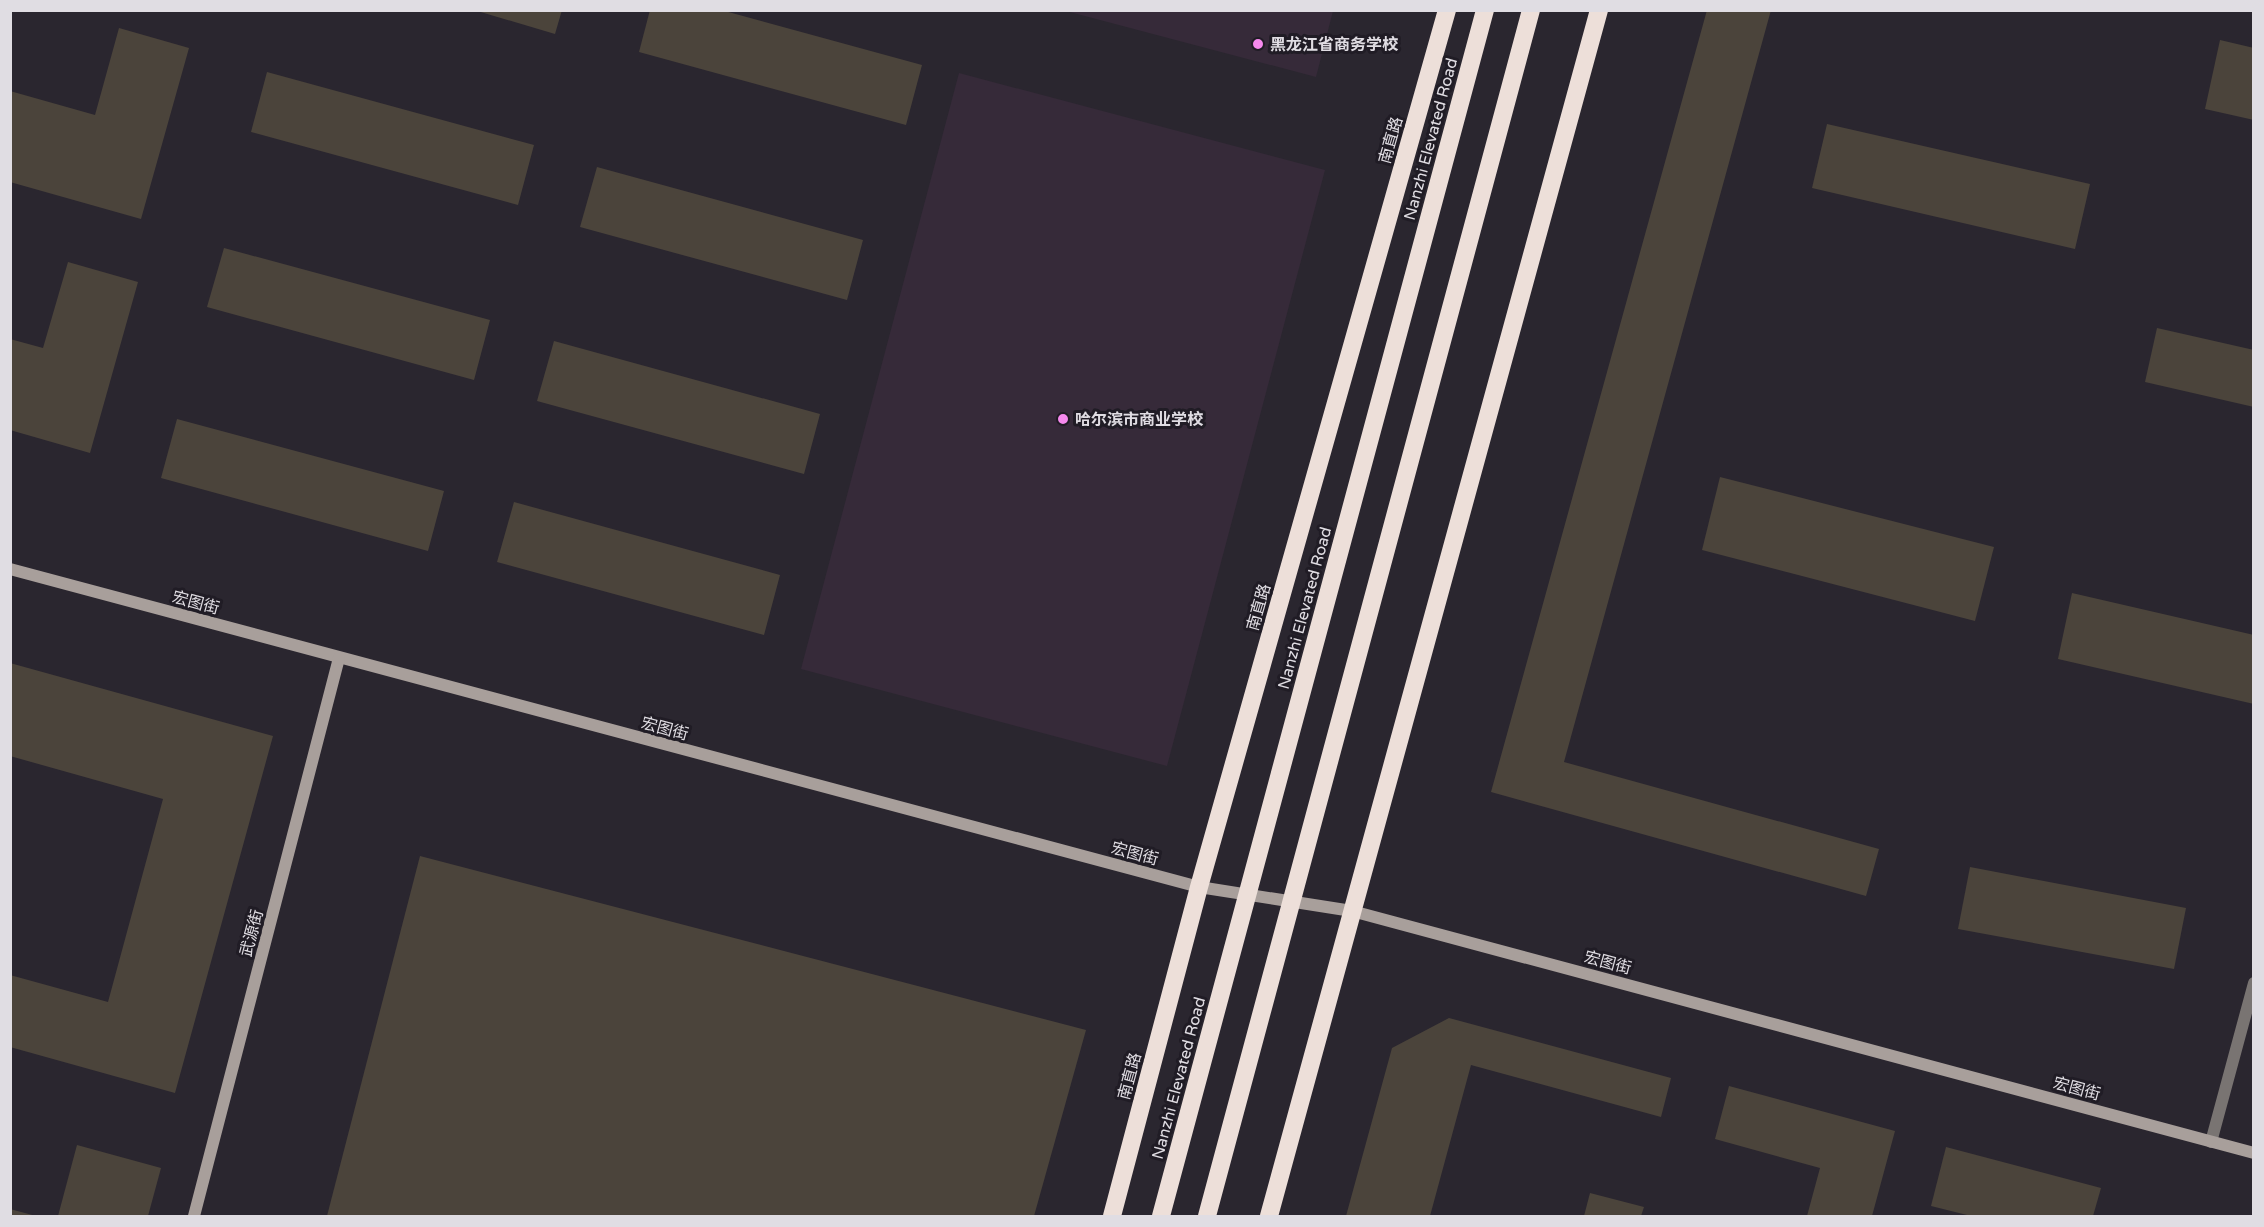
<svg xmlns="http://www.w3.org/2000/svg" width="2264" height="1227" font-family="'Varela Round','Noto Sans SC',sans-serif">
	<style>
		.education { fill: #362a39 }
		.building { fill: #4b443b }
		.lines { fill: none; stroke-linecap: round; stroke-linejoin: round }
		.street { stroke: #797472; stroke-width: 12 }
		.secondary { stroke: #a89f9b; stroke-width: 12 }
		.highway { stroke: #eddfd9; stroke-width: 18 }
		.highway-bridge { stroke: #eddfd9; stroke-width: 18 }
		.poi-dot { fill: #f689ed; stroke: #201c25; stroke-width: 2 }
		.labels { text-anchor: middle; stroke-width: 6; stroke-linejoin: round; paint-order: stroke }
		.poi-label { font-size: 16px; font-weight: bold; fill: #e0dde3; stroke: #201c25; text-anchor: start }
		.street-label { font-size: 16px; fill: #e0dde3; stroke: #201c25 }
	</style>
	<rect width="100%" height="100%" fill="#2a262f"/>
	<g class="education">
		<path d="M1066 11 1333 10V11L1316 77Z"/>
		<path d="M959 73 1325 170 1167 766 801 669Z"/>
	</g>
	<g class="building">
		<path d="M474 10H562L555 34Z"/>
		<path d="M650 10H721L922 65 906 125 639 52Z"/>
		<path d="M1707 10H1771L1564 762 1879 849 1866 896 1491 792Z"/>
		<path d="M119 28 189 48 141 219 10 182V91L95 115Z"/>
		<path d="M2220 40 2254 48V120L2205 109Z"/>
		<path d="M267 72 534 145 518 205 251 132Z"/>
		<path d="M1827 124 2090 184 2075 249 1812 188Z"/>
		<path d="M597 167 863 240 847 300 580 227Z"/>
		<path d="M224 248 490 320 474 380 207 307Z"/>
		<path d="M68 262 138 282 90 453 10 430V339L43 348Z"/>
		<path d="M2157 328 2254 350V407L2145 382Z"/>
		<path d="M554 341 820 414 804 474 537 401Z"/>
		<path d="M177 419 444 491 428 551 161 478Z"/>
		<path d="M1720 477 1994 547 1975 621 1702 550Z"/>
		<path d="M514 502 780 575 764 635 497 562Z"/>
		<path d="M2072 593 2254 635V704L2058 659Z"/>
		<path d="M10 663 273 736 175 1093 10 1047V975L108 1002 163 799 10 756Z"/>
		<path d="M420 856 1086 1030 1034 1216H327Z"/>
		<path d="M1970 867 2186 908 2174 969 1958 929Z"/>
		<path d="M1449 1018 1671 1078 1661 1117 1471 1065 1430 1216H1346L1392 1048Z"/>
		<path d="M1729 1086 1895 1131 1872 1216H1807L1820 1168 1715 1139Z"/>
		<path d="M77 1145 161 1168 148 1216H58Z"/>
		<path d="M1946 1147 2101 1188 2093 1216H1971L1931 1206Z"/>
		<path d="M1590 1193 1644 1207 1641 1216H1584Z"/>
		<path d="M10 1209 36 1216H10Z"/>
	</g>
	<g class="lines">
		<path class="street" d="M2211 1142 2254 983"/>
		<g class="secondary">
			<path d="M10 569 1199 887 1352 911 2254 1153"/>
			<path d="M194 1216 339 658"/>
		</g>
		<g class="highway">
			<path d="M1112 1216 1199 887 1447 10"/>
			<path d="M1269 1216 1599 10"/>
		</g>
		<g class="highway-bridge">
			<path d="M1161 1216 1485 10"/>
			<path d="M1207 1216 1531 10"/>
		</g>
	</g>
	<g class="poi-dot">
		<circle cx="1258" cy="44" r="6"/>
		<circle cx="1063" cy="419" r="6"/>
	</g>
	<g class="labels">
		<g class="poi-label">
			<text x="1270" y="50">黑龙江省商务学校</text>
			<text x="1075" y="425">哈尔滨市商业学校</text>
		</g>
		<g class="street-label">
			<text transform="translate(1430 139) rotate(-75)" y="6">Nanzhi Elevated Road</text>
			<text transform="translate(1390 140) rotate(-74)" y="6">南直路</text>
			<text transform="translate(196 602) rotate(15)" y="6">宏图街</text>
			<text transform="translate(1258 607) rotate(-74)" y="6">南直路</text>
			<text transform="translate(1304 608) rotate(-75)" y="6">Nanzhi Elevated Road</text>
			<text transform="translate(665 728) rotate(15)" y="6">宏图街</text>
			<text transform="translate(1135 853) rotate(15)" y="6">宏图街</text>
			<text transform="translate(251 933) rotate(-75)" y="6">武源街</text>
			<text transform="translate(1608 962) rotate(15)" y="6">宏图街</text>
			<text transform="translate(1129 1076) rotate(-75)" y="6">南直路</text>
			<text transform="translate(1178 1078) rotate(-75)" y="6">Nanzhi Elevated Road</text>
			<text transform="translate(2077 1088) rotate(15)" y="6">宏图街</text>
		</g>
	</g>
	<rect width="2264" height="1227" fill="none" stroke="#e0dde3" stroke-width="24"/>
</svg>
